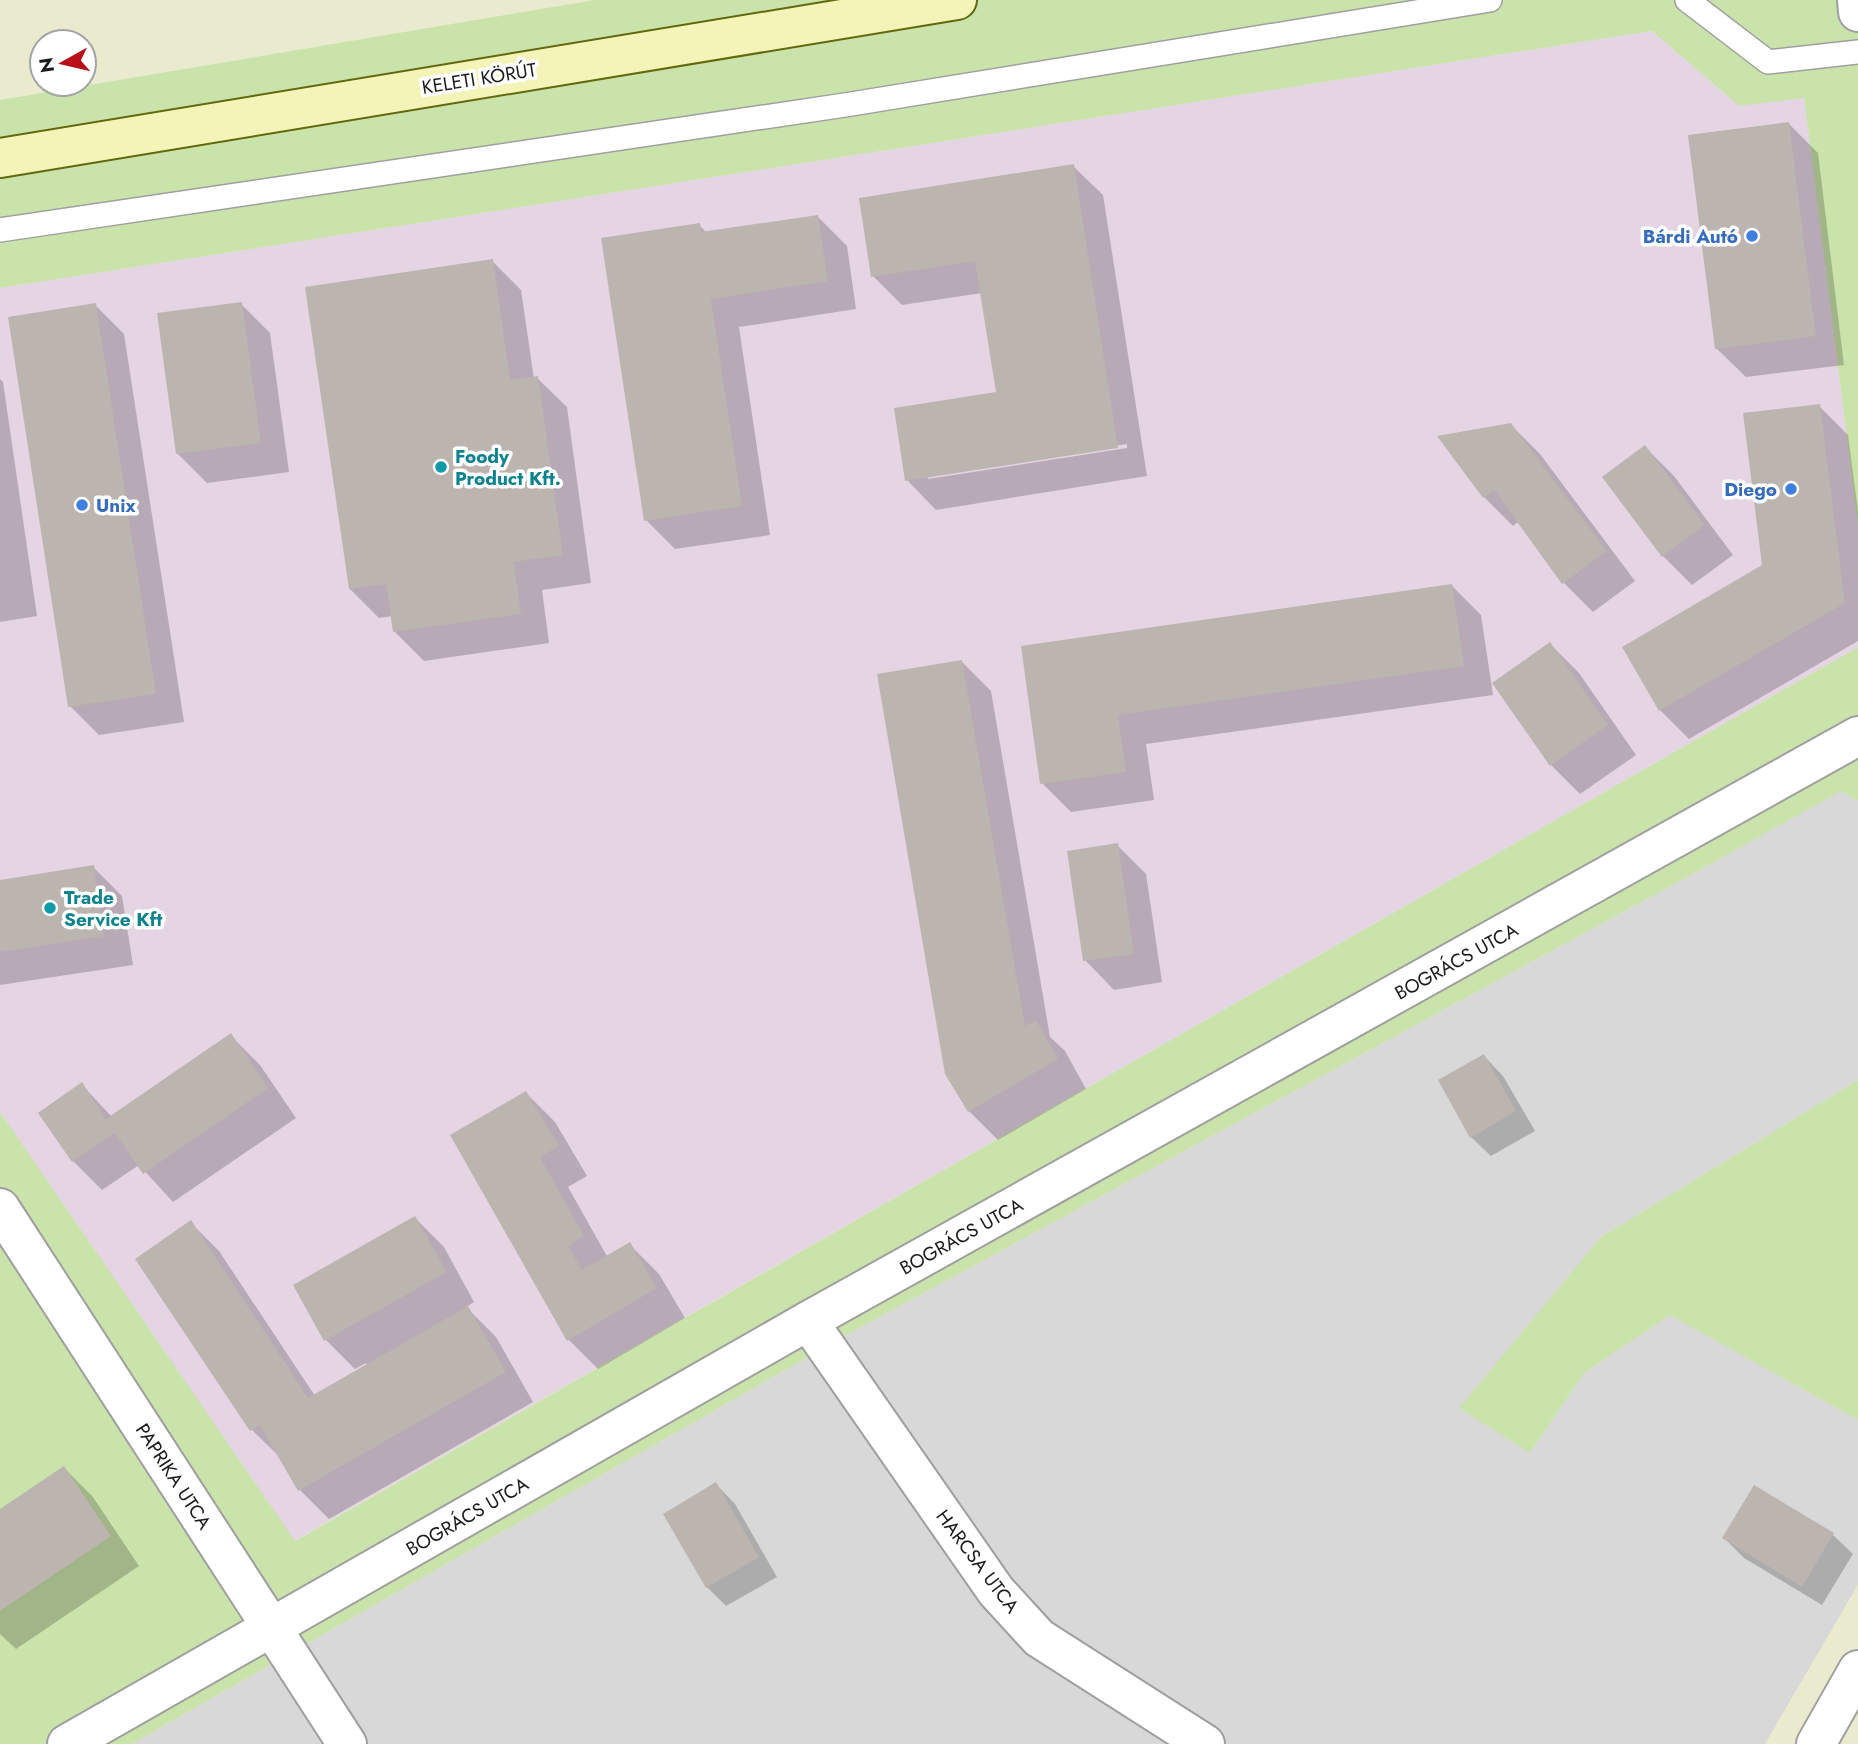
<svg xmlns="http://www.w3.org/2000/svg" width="1858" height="1744" font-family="Jost,sans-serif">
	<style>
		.residential { fill: #d9d8d8 }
		.industrial { fill: #e5d4e3 }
		.farmland { fill: #e9eace; fill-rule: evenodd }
		.grass { fill: #cae3ab }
		.shadow { fill: #0003; fill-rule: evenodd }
		.building { fill: #bcb4af }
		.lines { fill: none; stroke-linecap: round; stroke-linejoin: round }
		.lane-casing { stroke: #9f9f9f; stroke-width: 26 }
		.street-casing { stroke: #9f9f9f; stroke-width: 42 }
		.secondary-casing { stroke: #63680d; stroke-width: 42 }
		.lane { stroke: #fff; stroke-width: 23 }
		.street { stroke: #fff; stroke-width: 38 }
		.secondary { stroke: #f4f3b8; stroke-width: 38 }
		.shop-dot { fill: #3f7fe0; stroke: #fff; stroke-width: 2.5 }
		.culture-dot { fill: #0f9aa8; stroke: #fff; stroke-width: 2.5 }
		.labels { text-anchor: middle; stroke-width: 7; stroke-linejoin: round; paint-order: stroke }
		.street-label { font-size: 19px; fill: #1b1b1b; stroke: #fff }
		.shop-label { font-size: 19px; font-weight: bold; fill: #366cbe; stroke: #fff; text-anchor: end }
		.culture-label { font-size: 19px; font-weight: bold; fill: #0d838f; stroke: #fff; text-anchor: start }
	</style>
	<rect width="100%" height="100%" fill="#ece8e2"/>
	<path class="residential" d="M1841 790 1858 801V1080L1601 1237 1530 1453 1584 1373 1670 1314 1858 1420V1585L1765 1744H132L843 1337 1671 886Z"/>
	<path class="industrial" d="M1652 31 1739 106 1804 97 1858 525V647L294 1541 0 1112V288Z"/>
	<g class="farmland">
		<path d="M0 0H595L0 100ZM42 42H84V84H42Z"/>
		<path d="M1858 1585V1744H1765Z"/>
	</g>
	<g class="grass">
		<path d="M595 0H1858V525L1804 98 1739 106 1652 31 0 288V100Z"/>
		<path d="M1858 647V801L1841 791 1671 886 843 1337 132 1744H0V1112L295 1541Z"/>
		<path d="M1858 1080V1420L1670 1315 1584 1373 1530 1453 1459 1408 1601 1237Z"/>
	</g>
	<g class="shadow">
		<path d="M1789 124 1818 153 1844 365 1746 377 1716 348Z"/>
		<path d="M1073 166 1103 195 1147 476 936 510 907 480 998 394 982 293 902 305 873 276ZM1127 444V448L928 479V476Z"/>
		<path d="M817 216 847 246 856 309 739 327 770 535 675 549 646 520 699 225 707 233Z"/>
		<path d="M492 261 521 290 534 379 537 378 567 407 591 583 542 590 549 643 424 661 395 632 393 616 379 618 350 589Z"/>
		<path d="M241 304 270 333 289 472 207 483 178 454Z"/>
		<path d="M95 305 124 334 184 722 99 735 70 706Z"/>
		<path d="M0 379 3 382 37 616 0 622Z"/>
		<path d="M1819 406 1848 435 1858 511V641L1689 739 1660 710 1763 566Z"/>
		<path d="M1511 425 1540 454 1635 581 1593 612 1564 583 1519 521 1513 526 1484 497Z"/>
		<path d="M1645 447 1674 476 1733 555 1692 585 1663 556Z"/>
		<path d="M1452 586 1481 615 1493 695 1146 744 1154 800 1071 812 1042 783 1023 647Z"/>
		<path d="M1550 644 1579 673 1636 755 1580 794 1551 765Z"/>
		<path d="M962 662 991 691 1050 1037 1065 1051 1086 1089 998 1140 969 1111Z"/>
		<path d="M1117 845 1146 874 1162 982 1114 990 1085 960Z"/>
		<path d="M93 867 122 896 133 965 0 985V882Z"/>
		<path d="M231 1036 260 1065 296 1118 173 1202 139 1165 102 1190 73 1161 82 1085 112 1117Z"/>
		<path d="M1484 1056 1503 1076 1535 1131 1491 1156 1471 1137Z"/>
		<path d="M526 1093 555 1122 587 1176 568 1187 608 1258 630 1245 659 1274 685 1318 598 1369 569 1340 452 1136Z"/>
		<path d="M415 1218 444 1247 474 1302 466 1307 496 1337 533 1402 329 1519 300 1490 282 1459 252 1430 190 1222 219 1251 315 1396 367 1366 366 1363 355 1369 326 1340Z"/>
		<path d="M64 1468 93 1497 139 1566 16 1649 0 1634V1511Z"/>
		<path d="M716 1484 735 1504 777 1577 726 1606 707 1587Z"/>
		<path d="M1754 1487 1833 1535 1853 1554 1822 1605 1744 1558 1724 1538Z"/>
	</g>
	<g class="building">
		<path d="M1789 122 1816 336 1715 349 1688 135Z"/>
		<path d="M1074 164 1118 448 905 481 894 408 996 392 975 261 871 277 859 198Z"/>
		<path d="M818 215 828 281 711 299 742 506 644 521 601 238 700 223 701 232Z"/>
		<path d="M493 259 510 380 538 376 563 555 514 562 521 614 393 632 386 584 349 589 305 287Z"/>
		<path d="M242 302 261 443 176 454 157 313Z"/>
		<path d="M96 303 156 694 68 707 8 317Z"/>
		<path d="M1820 404 1845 603 1659 711 1622 647 1762 565 1743 413Z"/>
		<path d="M1511 423 1607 551 1562 584 1494 490 1483 498 1437 436Z"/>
		<path d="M1645 445 1705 525 1662 557 1602 477Z"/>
		<path d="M1452 584 1464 666 1118 715 1126 772 1040 784 1021 646Z"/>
		<path d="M1550 642 1608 725 1550 766 1492 683Z"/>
		<path d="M962 660 1025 1026 1036 1020 1058 1059 968 1112 945 1074 877 674Z"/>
		<path d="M1118 843 1134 954 1083 961 1067 851Z"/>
		<path d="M94 865 104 936 0 952V880Z"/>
		<path d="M231 1033 268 1088 143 1174 115 1133 72 1162 38 1113 82 1082 106 1119Z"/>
		<path d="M1484 1054 1516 1111 1470 1138 1438 1080Z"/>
		<path d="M526 1091 559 1146 540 1157 584 1236 568 1246 582 1270 630 1242 657 1288 567 1341 450 1135Z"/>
		<path d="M415 1216 447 1272 324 1341 293 1285Z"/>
		<path d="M191 1220 308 1398 468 1306 506 1372 298 1491 260 1425 250 1431 135 1259Z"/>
		<path d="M64 1466 111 1536 0 1611V1509Z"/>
		<path d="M716 1482 759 1557 706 1588 663 1514Z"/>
		<path d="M1754 1485 1834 1533 1802 1587 1722 1538Z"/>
	</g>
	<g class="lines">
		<g class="lane-casing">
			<g id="lane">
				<path d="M1687 0 1768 62 1858 52"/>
				<path d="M0 230 845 105 1490 0"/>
			</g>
		</g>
		<g class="street-casing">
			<g id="street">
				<path d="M1857 0 1858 12"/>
				<path d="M0 1208 347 1744"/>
				<path d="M808 1321 996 1591 1039 1638 1205 1744"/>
				<path d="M67 1744 808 1321 1858 736"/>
				<path d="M1816 1744 1858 1670"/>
			</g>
		</g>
		<g class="secondary-casing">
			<path id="secondary" d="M0 158 957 0"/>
		</g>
		<use href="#lane" class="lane"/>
		<use href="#street" class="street"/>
		<use href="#secondary" class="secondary"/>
	</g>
	<g class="shop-dot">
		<circle cx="1752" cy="236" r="7"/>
		<circle cx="1791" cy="489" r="7"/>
		<circle cx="82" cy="505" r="7"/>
	</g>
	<g class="culture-dot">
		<circle cx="441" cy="467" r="7"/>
		<circle cx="50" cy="908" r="7"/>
	</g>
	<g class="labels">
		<g class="street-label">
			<text transform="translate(479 78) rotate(-9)" y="7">KELETI KÖRÚT</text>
			<text transform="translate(1456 961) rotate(-29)" y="7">BOGRÁCS UTCA</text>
			<text transform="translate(961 1236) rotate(-29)" y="7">BOGRÁCS UTCA</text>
			<text transform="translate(174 1476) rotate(57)" y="7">PAPRIKA UTCA</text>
			<text transform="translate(467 1516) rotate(-30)" y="7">BOGRÁCS UTCA</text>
			<text transform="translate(978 1561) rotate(53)" y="7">HARCSA UTCA</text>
		</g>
		<g class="shop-label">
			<text x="1738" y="243">Bárdi Autó</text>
			<text x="1777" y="496">Diego</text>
			<text x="96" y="512" text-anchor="start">Unix</text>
		</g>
		<g class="culture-label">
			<text x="455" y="463">Foody<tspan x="455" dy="22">Product Kft.</tspan></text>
			<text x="64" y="904">Trade<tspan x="64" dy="22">Service Kft</tspan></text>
		</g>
	</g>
	<g transform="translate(63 63) rotate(262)"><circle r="33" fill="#ffffff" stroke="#a4a4a4" stroke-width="2"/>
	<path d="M0-5L12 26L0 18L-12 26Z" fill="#b80f19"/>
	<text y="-10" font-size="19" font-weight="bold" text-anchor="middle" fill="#1b1b1b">N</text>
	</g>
</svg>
